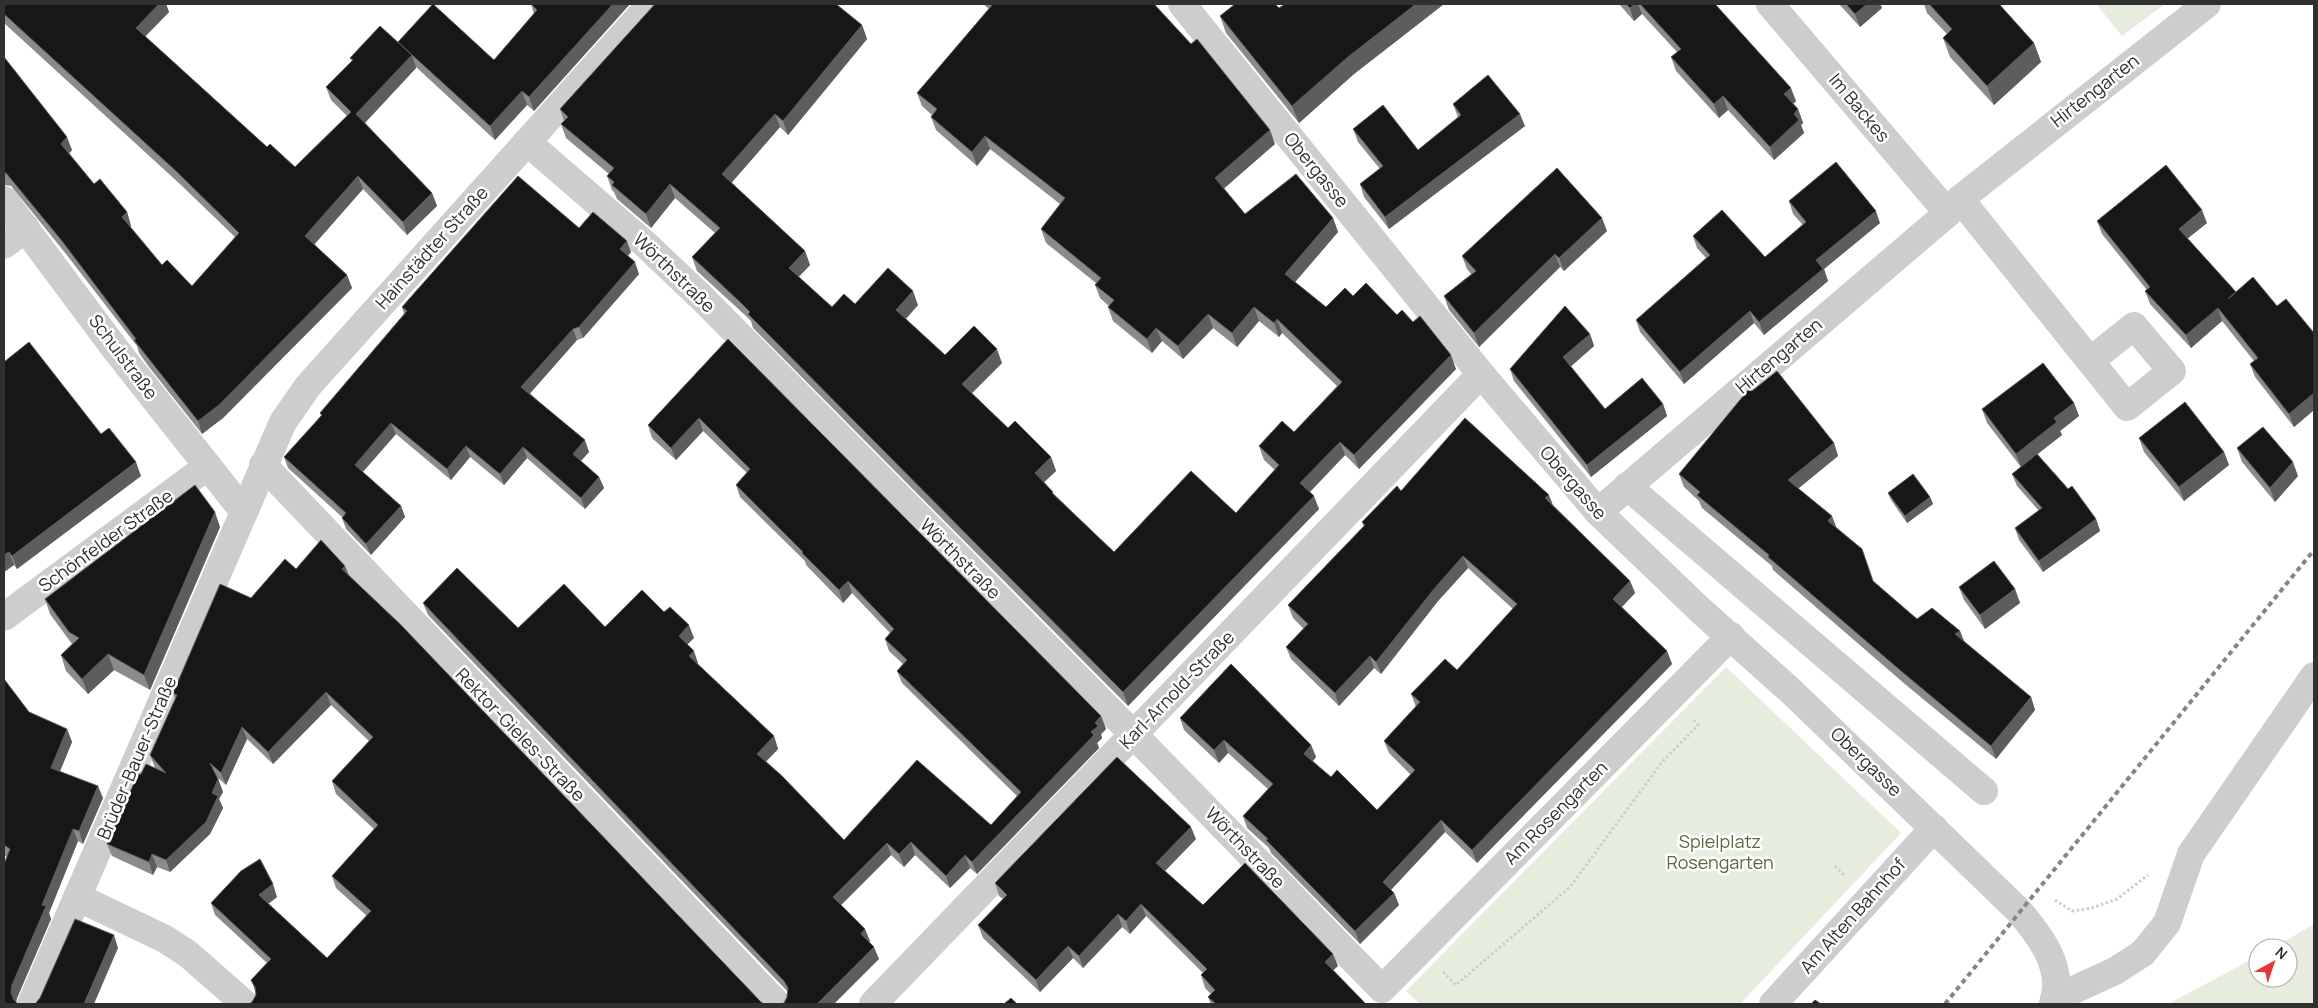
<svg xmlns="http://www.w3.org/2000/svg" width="2318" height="1008" font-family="Manrope,sans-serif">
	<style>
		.green { fill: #e6eddf }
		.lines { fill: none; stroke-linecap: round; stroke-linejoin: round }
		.path { stroke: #cdcdcd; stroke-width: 3; stroke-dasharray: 2.5 2.5; stroke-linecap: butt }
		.minor { stroke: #cdcdcd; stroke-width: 28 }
		.rail { stroke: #858585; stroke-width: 4; stroke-dasharray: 5 4; stroke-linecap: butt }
		.wall { fill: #8b8b8b }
		.shaded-wall { fill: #5d5d5d }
		.building { fill: #171717; stroke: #5d5d5d }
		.labels { text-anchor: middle; stroke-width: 5; stroke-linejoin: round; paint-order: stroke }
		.street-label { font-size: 18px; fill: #303030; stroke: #fff }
		.park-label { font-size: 18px; fill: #516c3e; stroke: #fff }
	</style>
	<rect width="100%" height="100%" fill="#fff"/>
	<g class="green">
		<path d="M2096 4H2165L2122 36Z"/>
		<path d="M1726 667 1901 833 1740 1004H1420L1406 991Z"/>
		<path d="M2314 924V1004H2168L2258 956V978H2288V948H2273Z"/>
	</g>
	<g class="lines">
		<g class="path">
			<path d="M1835 866 1845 876"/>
			<path d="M2055 900 2072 911 2092 908 2117 899 2148 875"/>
			<path d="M1443 972 1456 985 1570 887 1662 762 1698 725 1694 720"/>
		</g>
		<g class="minor">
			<path d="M1182 4 1481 374 1598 512 1699 609 1793 693 2019 911C2041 937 2065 968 2053 1004"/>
			<path d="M1770 4 1948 213"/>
			<path d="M527 142 645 244 703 299 1134 735 1382 989 1731 636"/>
			<path d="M1960 199 2127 407 2172 371 2134 326 2090 361"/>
			<path d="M4 200 116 350 244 512"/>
			<path d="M4 245 26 228"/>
			<path d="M263 465 777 1004"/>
			<path d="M1627 486 1984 791"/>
			<path d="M1598 512 1948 213 1960 199 2207 4"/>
			<path d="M4 617 208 466"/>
			<path d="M77 897 165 939 188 954 245 1004"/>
			<path d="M2054 999 2115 971 2143 953 2167 923 2191 854 2314 676"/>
			<path d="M31 1004 283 422 308 386 651 4"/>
			<path d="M873 1004 1481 374"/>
			<path d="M1773 1004 1934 828"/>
		</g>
		<path class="rail" d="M1945 1004 2314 550"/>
	</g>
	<g class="wall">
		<path d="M4 4H166L169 12 145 36 267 147 295 167 347 116 331 100 326 87 352 61 350 58 399 43 398 42 494 60 534 14 531 4H630L534 111 527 105 495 140 416 67V68L365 123 432 193 437 206 407 235 363 189 314 245 347 275 352 288 223 418 202 434 149 367 139 353 137 346 66 254 11 186 4 185V57L72 150 69 153 94 184 127 212 131 226 130 227 162 265 192 286 235 237 181 185 4 23Z"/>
		<path d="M983 4H1154L1275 144 1224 188 1245 214 1333 218 1338 232 1295 282 1326 307 1353 296 1397 315 1456 369 1359 469 1345 455 1310 492 1319 509 1128 706 753 328 751 321 746 316 697 271 692 257 715 233 675 198 651 228 617 199 614 192 612 190 607 176 609 174 566 138 561 124 564 121 560 109 862 25 867 39 788 135 780 127 731 183 805 251 810 265 798 277 832 307 855 304 918 305 906 319 945 355 1002 363 972 393 1008 428 1051 457 1056 471 1044 482 1055 495 1114 552 1236 513 1275 470 1264 460 1259 446 1294 432 1337 386 1282 333 1279 337 1259 321 1237 347 1213 328 1183 359 1162 341 1152 353 1113 321 1108 307 1109 306 1100 298 1095 285 1096 283 1046 243 1041 229 1060 204 990 149 977 166 936 130 931 117 932 115 922 106 917 93 989 9Z"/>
		<path d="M1285 4H1444L1354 74 1299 123 1226 33 1220 16 1279 8Z"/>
		<path d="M1619 4H1715L1796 101 1793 104 1798 109 1803 123 1801 125 1804 133 1774 160 1728 110 1719 118 1676 71 1671 57 1677 52 1642 14 1634 21Z"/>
		<path d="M1839 4H1880L1882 8 1860 27Z"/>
		<path d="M1924 4H1999L2034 43 2041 62 1994 105 1950 57 1943 38 1947 34 1927 13Z"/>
		<path d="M1453 104 1525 126 1389 229 1364 197 1360 184 1380 169 1358 142 1353 129 1418 150 1458 117Z"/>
		<path d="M1789 201 1880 223 1824 269 1828 281 1764 335 1754 323 1684 384 1640 332 1636 320 1706 258 1697 248 1693 236 1765 257 1803 225 1793 214Z"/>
		<path d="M2097 221 2207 223 2187 239 2236 292 2277 306 2314 333V410L2294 427 2255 377 2250 364 2254 361 2222 321 2191 348 2150 304 2145 291 2147 290 2102 234Z"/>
		<path d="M579 228 631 252 628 256 639 274 583 338 577 340 530 393 589 452 581 461 599 477 604 488 585 509 527 458 504 485 470 457 451 480 396 434 363 472 401 506 405 517 371 555 346 529 342 518V517L288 468 284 457 321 416 320 413 404 314 402 307Z"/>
		<path d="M1607 231 1564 271 1560 267 1479 347 1449 310 1444 296 1471 274 1467 269 1462 256Z"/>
		<path d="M1590 334 1594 346 1571 366 1605 409 1663 404 1667 416 1591 477 1514 381 1510 369Z"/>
		<path d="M728 339 1101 716 1106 729 1101 734 1102 738 1097 743 1099 748 977 874 970 868 950 888 915 855 904 867 891 855 841 905 870 941 869 942 879 959 784 1003 787 997 788 992 428 615 423 603 518 628 605 627 664 612 694 638 687 644 698 663V664L774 736 778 749 766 761 844 840 991 825 1018 797 902 683 897 671 903 664 889 651 885 639 890 633 852 593 843 603 806 565 805 561 740 497 736 485 747 473 703 431 676 460 652 438 648 425Z"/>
		<path d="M4 362 101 434 141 476 17 569 14 565 4 572Z"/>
		<path d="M2074 403 2079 416 2060 431 2062 435 2037 454 2096 519 2100 531 2043 572 2019 540 2015 528 2039 511 2017 486 2012 474 2021 467 1987 423 1982 409Z"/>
		<path d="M2139 438 2224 452 2229 465 2184 501 2144 452Z"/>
		<path d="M1834 443 1838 456 1798 488 1836 527 1862 549 1873 582 1917 619 1960 631 1964 641 2031 697 2035 710 1996 759 1906 685 1773 570 1772 566 1702 508 1699 501 1684 487 1679 474Z"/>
		<path d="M2237 448 2298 476 2275 502 2242 462Z"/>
		<path d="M1401 491 1553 505 1630 581 1635 593 1622 607 1667 651 1672 664 1477 863 1445 832 1391 890 1394 893 1399 905 1360 944 1271 853 1269 848 1247 828 1243 816 1268 789 1228 753 1219 763 1184 730 1180 718 1311 745 1316 757 1313 761 1331 777 1377 810 1411 775 1389 753 1384 741 1416 707 1411 694 1457 670 1513 609 1468 568 1438 601 1381 674 1374 668 1339 706 1291 659 1286 647 1304 629 1293 618 1288 605 1364 527 1362 522Z"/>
		<path d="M1888 493 1930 497 1933 504 1907 523 1891 500Z"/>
		<path d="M220 527 150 690 114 670 88 694 66 671 61 655 72 644 50 614 45 599Z"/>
		<path d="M296 569 348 574 761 1002H252L256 995V993L251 980 267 963 215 915 211 903 277 897 268 904 327 958 367 916 336 888 332 876 374 829 336 794 332 781 369 741 331 705 273 764 247 739 226 785 218 778 223 792 219 799 223 808 210 834 170 872 157 867 153 875 112 856 107 844 141 774 155 768 150 755 175 699 173 693 251 598Z"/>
		<path d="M1959 587 2015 589 2020 603 1985 629 1964 600Z"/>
		<path d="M4 679 29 712 67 729 72 742 60 771 103 798 83 844 78 841 49 913 51 919 17 998 4 1004 7 857 4 855Z"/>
		<path d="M1196 839 1165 871 1203 905 1338 966 1333 970 1366 1004H1211L1208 997 1211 994 1205 988 1201 975 1203 973 1146 916 1130 934 1122 927 1083 968 1073 958 1040 992 983 938 978 925 1003 899 999 896 995 883Z"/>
	</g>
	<g class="shaded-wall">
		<path d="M159 4H166L169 12 141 41 136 28Z"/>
		<path d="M613 4H630L534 111 529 97Z"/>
		<path d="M1416 4H1444L1354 74 1299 123 1292 106 1348 57Z"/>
		<path d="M1634 4H1638L1642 14 1634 21 1630 8Z"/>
		<path d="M1867 4H1880L1882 8 1860 27 1855 14Z"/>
		<path d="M862 25 867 39 788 135 783 121Z"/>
		<path d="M2034 43 2041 62 1994 105 1987 86Z"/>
		<path d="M412 55 416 68 361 127 356 114Z"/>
		<path d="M1791 88 1796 101 1789 108 1784 94Z"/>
		<path d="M522 91 527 105 495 140 490 126Z"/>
		<path d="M1723 96 1728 110 1719 118 1714 104Z"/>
		<path d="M1798 109 1803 123 1801 125 1804 133 1774 160 1770 147 1794 114Z"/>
		<path d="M775 114 780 127 727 188 722 174Z"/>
		<path d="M1520 114 1525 126 1389 229 1385 217Z"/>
		<path d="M1270 130 1275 144 1220 192 1215 178Z"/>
		<path d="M985 136 990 149 977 166 972 152Z"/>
		<path d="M67 137 72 150 66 157 61 144Z"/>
		<path d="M358 176 363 189 310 249 305 236Z"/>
		<path d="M670 184 675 198 651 228 646 214Z"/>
		<path d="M432 193 437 206 407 235 403 222Z"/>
		<path d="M2202 210 2207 223 2183 242 2179 229Z"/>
		<path d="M1876 211 1880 223 1824 269 1828 281 1764 335 1759 322 1816 260Z"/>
		<path d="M127 212 131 226 127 230 122 217Z"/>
		<path d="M1333 218 1338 232 1290 288 1285 274Z"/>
		<path d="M1602 218 1607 231 1564 271 1559 258Z"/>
		<path d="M627 241 631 252 624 260 620 249Z"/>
		<path d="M805 251 810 265 794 282 789 268Z"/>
		<path d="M1555 254 1560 267 1479 347 1474 333Z"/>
		<path d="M635 262 639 274 583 338 579 327Z"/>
		<path d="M347 275 352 288 223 418 202 434 198 421Z"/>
		<path d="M913 291 918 305 901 324 896 310Z"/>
		<path d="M1254 307 1259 321 1237 347 1232 333Z"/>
		<path d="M2218 308 2222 321 2191 348 2186 335Z"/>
		<path d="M1750 311 1754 323 1684 384 1680 372Z"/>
		<path d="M1208 314 1213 328 1183 359 1178 346Z"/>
		<path d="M1277 319 1282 333 1279 337 1274 323Z"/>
		<path d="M1156 328 1162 341 1152 353 1147 339Z"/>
		<path d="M573 329 577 340 526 398 521 387Z"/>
		<path d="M1590 334 1594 346 1568 369 1563 357Z"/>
		<path d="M997 349 1002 363 967 398 962 384Z"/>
		<path d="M1451 355 1456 369 1359 469 1354 455Z"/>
		<path d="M2314 393V410L2294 427 2289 414Z"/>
		<path d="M2074 403 2079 416 2060 431 2062 435 2021 467 2016 454 2054 418Z"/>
		<path d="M1663 404 1667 416 1591 477 1587 465Z"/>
		<path d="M699 418 703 431 676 460 671 448Z"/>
		<path d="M391 423 396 434 359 476 355 465Z"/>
		<path d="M585 440 589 452 577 465 573 454Z"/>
		<path d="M1340 442 1345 455 1305 497 1300 483Z"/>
		<path d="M1834 443 1838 456 1793 493 1788 480Z"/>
		<path d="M466 446 470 457 451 480 447 469Z"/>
		<path d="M523 447 527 458 504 485 500 474Z"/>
		<path d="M2224 452 2229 465 2184 501 2179 487Z"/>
		<path d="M1051 457 1056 471 1040 486 1035 473Z"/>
		<path d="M136 462 141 476 17 569 12 556Z"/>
		<path d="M2293 462 2298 476 2275 502 2270 488Z"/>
		<path d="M599 477 604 488 585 509 581 498Z"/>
		<path d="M1549 495 1554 508 1545 498Z"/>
		<path d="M1314 496 1319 509 1128 706 1123 692Z"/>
		<path d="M1930 497 1933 504 1907 523 1905 516Z"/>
		<path d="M401 506 405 517 371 555 366 544Z"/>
		<path d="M215 512 220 527 150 690 144 675Z"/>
		<path d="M1832 516 1837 529 1828 521Z"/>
		<path d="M2096 519 2100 531 2043 572 2039 561Z"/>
		<path d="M9 552 14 565 4 572V555Z"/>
		<path d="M1463 556 1468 568 1438 601 1381 674 1376 662 1434 589Z"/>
		<path d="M345 566 350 578 342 569Z"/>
		<path d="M848 581 852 593 843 603 839 590Z"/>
		<path d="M1630 581 1635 593 1618 611 1613 599Z"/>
		<path d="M2015 589 2020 603 1985 629 1980 615Z"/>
		<path d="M689 625 694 638 684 648 679 636Z"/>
		<path d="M1960 631 1965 644 1955 634Z"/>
		<path d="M694 651 698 663 693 668 689 656Z"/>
		<path d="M1667 651 1672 664 1477 863 1472 850Z"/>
		<path d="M108 654 114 670 88 694 82 679Z"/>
		<path d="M1370 656 1374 668 1339 706 1335 693Z"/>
		<path d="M326 692 331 705 273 764 268 752Z"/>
		<path d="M2031 697 2035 710 1996 759 1991 746Z"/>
		<path d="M1101 716 1106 729 1101 734 1102 738 1097 743 1099 748 977 874 972 862 1091 732 1095 723Z"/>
		<path d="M242 727 247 739 226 785 221 773Z"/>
		<path d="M67 729 72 742 56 781 51 768Z"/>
		<path d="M774 736 778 749 762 766 757 754Z"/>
		<path d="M1224 740 1228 753 1219 763 1214 750Z"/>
		<path d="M1311 745 1316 757 1308 767 1304 754Z"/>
		<path d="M218 779 223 792 219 799 223 808 210 834 170 872 166 860 212 793Z"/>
		<path d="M98 786 103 798 83 844 79 831Z"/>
		<path d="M1441 820 1445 832 1387 894 1383 882Z"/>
		<path d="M1191 827 1196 839 1160 876 1156 863Z"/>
		<path d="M73 829 78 841 49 913 51 919 17 998 16 1004 11 993 12 985 42 905Z"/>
		<path d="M911 842 915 855 904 867 899 854Z"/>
		<path d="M887 843 891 855 837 909 833 897Z"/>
		<path d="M152 854 157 867 153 875 149 862Z"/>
		<path d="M965 855 970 868 950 888 946 876Z"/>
		<path d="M273 884 277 897 263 908 259 895Z"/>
		<path d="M1394 893 1399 905 1360 944 1355 931Z"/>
		<path d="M1141 904 1146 916 1130 934 1126 921Z"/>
		<path d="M1118 914 1122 927 1083 968 1079 956Z"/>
		<path d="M865 929 870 941 865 946 861 934Z"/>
		<path d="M114 935 118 948 94 1004H84Z"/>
		<path d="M1068 946 1073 958 1040 992 1036 980Z"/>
		<path d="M874 947 879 959 834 1004H817Z"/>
		<path d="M1333 954 1338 966 1329 974 1325 962Z"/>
	</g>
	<g class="building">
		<path d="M4 4H159L136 28 267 147 270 144 295 167 351 112 326 87 353 60 350 58 380 26 412 55 356 114 432 193 403 222 358 176 305 236 347 275 219 405 198 421 145 354 134 340 136 339 62 241 6 173H4V57L67 137 61 144 94 184 100 179 127 212 122 217 162 265 167 260 192 286 239 233 177 172 4 14Z"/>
		<path d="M433 4 494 60 537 10 531 4H613L529 97 522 91 490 126 398 42Z"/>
		<path d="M655 4H836L862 25 783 121 775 114 722 174 805 251 789 268 832 307 844 294 855 304 888 268 913 291 896 310 945 355 974 326 997 349 962 384 1008 428 1015 421 1051 457 1035 473 1053 492 1052 493 1114 552 1191 471 1236 513 1279 465 1259 446 1282 421 1294 432 1342 382 1277 319 1274 323 1254 307 1232 333 1208 314 1178 346 1156 328 1147 339 1108 307 1114 300 1095 285 1101 278 1041 229 1065 198 985 136 972 152 931 117 937 109 917 93 993 4H1154L1191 44 1197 39 1270 130 1215 178 1245 214 1296 174 1333 218 1285 274 1326 307 1345 288 1353 296 1366 283 1397 315 1402 310 1413 322 1420 316 1451 355 1354 455 1340 442 1300 483 1314 496 1123 692 748 314 750 312 741 303 692 257 720 228 670 184 646 214 612 185 614 182 607 176 614 168 561 124 568 117 560 109Z"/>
		<path d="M1235 4H1275L1279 8 1285 4H1416L1348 57 1292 106 1220 16Z"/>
		<path d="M1626 4H1634L1630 8Z"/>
		<path d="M1640 4H1715L1791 88 1784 94 1798 109 1794 114 1799 120 1770 147 1723 96 1714 104 1671 57 1681 49Z"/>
		<path d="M1846 4H1867L1855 14Z"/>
		<path d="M1929 4H1999L2034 43 1987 86 1943 38 1952 29Z"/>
		<path d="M1488 75 1520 114 1385 217 1360 184 1383 166 1353 129 1383 105 1418 150 1461 115 1453 104Z"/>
		<path d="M1836 162 1876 211 1816 260 1823 269 1759 322 1750 311 1680 372 1636 320 1710 255 1693 236 1722 210 1765 257 1806 222 1789 201Z"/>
		<path d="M2166 165 2202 210 2179 229 2236 292 2228 299 2253 277 2277 306 2286 299 2314 333V393L2289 414 2250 364 2258 358 2218 308 2186 335 2145 291 2150 287 2097 221Z"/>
		<path d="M1557 168 1602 218 1559 258 1555 254 1474 333 1444 296 1476 271 1462 256Z"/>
		<path d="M518 176 579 228 593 212 627 241 620 249 635 262 579 327 573 329 521 387 585 440 573 454 599 477 581 498 523 447 500 474 466 446 447 469 391 423 355 465 401 506 366 544 342 518 346 513 284 457 322 415 320 413 407 311 402 307Z"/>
		<path d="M1565 306 1590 334 1563 357 1605 409 1642 378 1663 404 1587 465 1510 369Z"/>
		<path d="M728 339 1101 716 1095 723 1098 726 1091 732 1094 735 972 862 965 855 946 876 911 842 899 854 887 843 833 897 865 929 861 934 874 947 817 1004H781L784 1003 787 997 788 988 784 981 423 603 457 568 518 628 564 584 605 627 642 590 664 612 670 607 689 625 679 636 694 651 689 656 774 736 757 754 781 775 844 840 917 760 991 825 1021 792 897 671 907 660 885 639 894 629 848 581 839 590 802 553 803 552 736 485 750 469 699 418 671 448 648 425Z"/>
		<path d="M29 342 101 434 109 428 136 462 12 556 9 552 4 555V362Z"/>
		<path d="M2043 363 2074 403 2054 418 2057 422 2016 454 1982 409Z"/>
		<path d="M1777 371 1834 443 1788 480 1832 516 1828 521 1862 549 1873 581 1917 619 1932 608 1960 631 1955 634 2031 697 1991 746 1901 671 1768 557 1769 555 1697 495 1700 492 1679 474 1749 389 1752 391Z"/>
		<path d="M2185 402 2224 452 2179 487 2139 438Z"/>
		<path d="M1465 418 1549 495 1545 498 1630 581 1613 599 1667 651 1472 850 1441 820 1383 882 1394 893 1355 931 1266 840 1268 839 1243 816 1273 784 1224 740 1214 750 1180 718 1231 664 1311 745 1304 754 1331 777 1337 770 1377 810 1415 770 1384 741 1420 702 1411 694 1445 659 1457 670 1517 604 1463 556 1434 589 1376 662 1370 656 1335 693 1286 647 1308 624 1288 605 1365 525 1362 522 1397 486 1401 491Z"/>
		<path d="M2263 427 2293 462 2270 488 2237 448Z"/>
		<path d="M2037 454 2068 489 2072 486 2096 519 2039 561 2015 528 2042 508 2012 474Z"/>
		<path d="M1913 474 1930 497 1905 516 1888 493Z"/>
		<path d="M195 485 215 512 144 675 108 654 82 679 61 655 79 638 69 632 45 599Z"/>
		<path d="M321 540 345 566 342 569 401 625 761 1002 764 1004H249L252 1002 256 995 255 987 251 980 271 959 211 903 241 871 260 859 273 884 259 895 327 958 371 911 332 876 378 825 332 781 373 737 326 692 268 752 242 727 221 773 210 763 218 779 212 793 218 796 206 822 166 860 152 854 149 862 107 844 138 774H141L146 764 166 773 150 755 177 695 173 693 220 584 251 598 285 559 296 569Z"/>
		<path d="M1994 561 2015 589 1980 615 1959 587Z"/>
		<path d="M4 679 29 712 67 729 51 768 98 786 79 831 73 829 42 905 46 906 12 985 11 993 14 1000 18 1004H4V864L10 849 4 845Z"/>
		<path d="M1117 757 1191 827 1156 863 1203 905 1245 863 1333 954 1325 962 1366 1004H1216L1208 997 1215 990 1201 975 1207 969 1141 904 1126 921 1118 914 1079 956 1068 946 1036 980 978 925 1007 895 995 883Z"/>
		<path d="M75 919 114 935 84 1004H35L40 998Z"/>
		<path d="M1011 998 1017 1004H1004Z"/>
		<path d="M1815 1000 1821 1004H1811Z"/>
	</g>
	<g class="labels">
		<g class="street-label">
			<text transform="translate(2095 91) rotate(-38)" y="6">Hirtengarten</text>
			<text transform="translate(1859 108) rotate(50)" y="6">Im Backes</text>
			<text transform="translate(1316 170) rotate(51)" y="6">Obergasse</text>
			<text transform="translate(432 248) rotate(-48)" y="6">Hainstädter Straße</text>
			<text transform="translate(674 273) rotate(44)" y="6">Wörthstraße</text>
			<text transform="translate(1779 356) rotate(-40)" y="6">Hirtengarten</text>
			<text transform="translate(123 357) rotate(53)" y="6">Schulstraße</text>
			<text transform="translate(1573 483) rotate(49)" y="6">Obergasse</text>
			<text transform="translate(106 541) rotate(-36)" y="6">Schönfelder Straße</text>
			<text transform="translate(960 559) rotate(45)" y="6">Wörthstraße</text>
			<text transform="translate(1177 690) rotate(-46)" y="6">Karl-Arnold-Straße</text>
			<text transform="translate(520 735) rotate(46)" y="6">Rektor-Gieles-Straße</text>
			<text transform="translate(137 758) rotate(-67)" y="6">Brüder-Bauer-Straße</text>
			<text transform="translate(1866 762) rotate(44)" y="6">Obergasse</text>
			<text transform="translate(1556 813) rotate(-45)" y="6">Am Rosengarten</text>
			<text transform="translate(1245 848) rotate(46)" y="6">Wörthstraße</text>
			<text transform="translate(1853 916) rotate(-48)" y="6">Am Alten Bahnhof</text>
		</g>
		<g class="park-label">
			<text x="1720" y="848">Spielplatz<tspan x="1720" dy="21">Rosengarten</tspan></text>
		</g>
	</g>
	<rect width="2318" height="1008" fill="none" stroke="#303030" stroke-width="10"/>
	<g transform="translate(2273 963) rotate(40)"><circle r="24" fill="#ffffff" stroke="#acacac"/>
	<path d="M0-4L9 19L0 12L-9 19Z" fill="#e2383c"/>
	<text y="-8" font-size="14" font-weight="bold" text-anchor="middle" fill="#303030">N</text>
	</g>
</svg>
